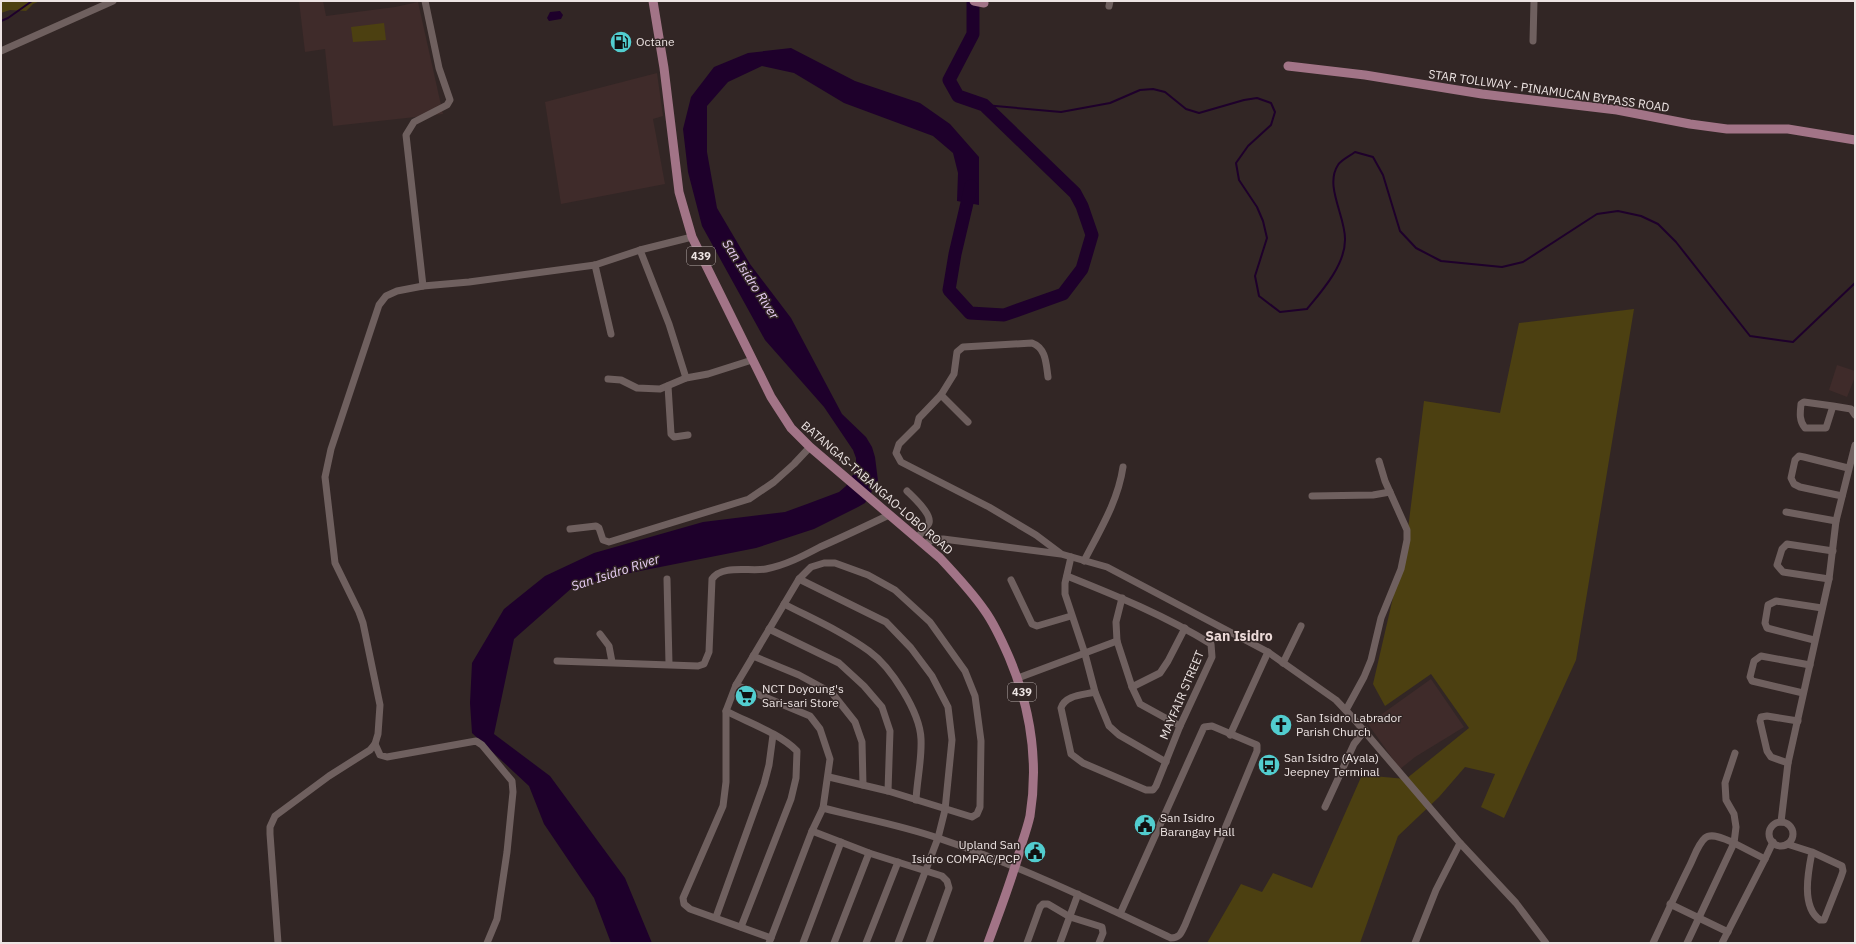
<svg xmlns="http://www.w3.org/2000/svg" width="1856" height="944" font-family="'IBM Plex Sans',sans-serif">
	<style>
		.built { fill: #3f2b2a }
		.green { fill: #4c4011 }
		.water { fill: #1e002b }
		.lines { fill: none; stroke-linecap: round; stroke-linejoin: round }
		.stream { stroke: #1e002b; stroke-width: 2 }
		.river { stroke: #1e002b; stroke-width: 13 }
		.minor { stroke: #6f605f; stroke-width: 7 }
		.major { stroke: #a27487; stroke-width: 9 }
		.labels { text-anchor: middle; stroke-width: 3; stroke-linejoin: round; paint-order: stroke }
		.shield { fill: #322625; stroke: #b5abaa; stroke-width: 1 }
		.shield-label { font-size: 11px; font-weight: bold; fill: #ede4e3 }
		.poi-label { font-size: 12px; fill: #ede4e3; stroke: #322625; text-anchor: start }
		.street-label { font-size: 12px; fill: #ede4e3; stroke: #322625 }
		.water-label { font-size: 13px; font-style: italic; fill: #e9cff6; stroke: #322625 }
		.quarter-label { font-size: 14px; font-weight: bold; fill: #ecdad8; stroke: #322625 }
	</style>
	<rect width="100%" height="100%" fill="#322625"/>
	<g class="built">
		<path d="M299 1H323L326 16 395 7 418 2 443 114 333 126 325 49 305 52Z"/>
		<path d="M657 73 663 116 653 119 665 184 561 204 545 102Z"/>
		<path d="M1837 365 1855 371V377L1847 397 1829 390Z"/>
		<path d="M1431 679 1464 727 1415 757 1400 769 1368 724Z"/>
	</g>
	<g class="green">
		<path d="M1 1H40L33 4 26 11 10 10 1 13Z"/>
		<path d="M384 23 386 40 353 42 351 27Z"/>
		<path d="M1634 309 1576 660 1504 818 1481 807 1495 774 1465 767 1439 797 1398 836 1360 943H1207L1241 884 1262 892 1273 873 1312 888 1362 775 1406 779 1469 728 1431 674 1385 706 1373 684 1407 537 1424 401 1500 413 1519 323Z"/>
	</g>
	<g class="water">
		<path d="M560 11 563 15 561 19 549 21 547 18 550 12Z"/>
		<path d="M791 48 855 81 920 103 950 124 979 157V205L957 201 958 173 953 153 933 136 844 103 794 73 762 66 728 82 707 106V152L717 208 750 264 791 318 842 414 866 437 872 447 875 457 878 481 865 503 858 507 814 529 756 548 630 573 573 587 514 639 494 734 550 776 625 878 652 943H611L594 898 544 824 529 786 472 733 470 703 472 663 504 609 545 576 594 553 703 522 785 512 807 504 839 492 846 486 856 470V458L853 450 824 407 765 340 702 226 688 172 683 129 691 97 714 67 748 53Z"/>
	</g>
	<g class="lines">
		<g class="stream">
			<path d="M1 21 8 18 32 1"/>
			<path d="M984 105 1061 112 1110 103 1140 90 1153 89 1165 92 1186 109 1199 113 1244 100 1257 98 1271 103 1275 112 1271 125 1248 146 1236 163 1239 180 1257 207 1263 221 1267 238 1255 276 1259 296 1280 312 1307 309C1322 291 1345 265 1345 240 1346 217 1324 186 1338 165 1341 160 1350 156 1355 152L1373 157 1383 175 1400 231 1416 248 1441 261 1502 267 1523 262 1597 214 1618 211 1641 216 1658 224 1676 242 1750 336 1793 342 1855 283"/>
		</g>
		<path class="river" d="M971 186 955 254 949 290 970 313 1004 315 1063 294 1082 269 1092 235 1082 206 1075 193 984 105 958 96 949 80 973 34V1"/>
		<g class="minor">
			<path d="M1109 6 1110 1"/>
			<path d="M1533 41 1534 1"/>
			<path d="M1 51 113 1"/>
			<path d="M640 250 669 324 686 378"/>
			<path d="M595 265 611 334"/>
			<path d="M423 286 406 135 414 122 447 105 450 100 439 68 425 1"/>
			<path d="M1048 377C1046 363 1046 348 1032 343L963 347 957 352 954 374 941 395 919 418 917 426 899 444 896 453 901 462 989 507 1036 535 1060 553"/>
			<path d="M608 379 621 380 637 388 660 389 686 378 708 374 752 360"/>
			<path d="M668 386 671 434 674 437 688 435"/>
			<path d="M941 395 968 422"/>
			<path d="M1833 406 1804 402 1801 404C1800 413 1799 421 1805 428H1826L1833 406 1851 409 1855 415"/>
			<path d="M907 491C913 497 932 514 929 523 927 528 921 533 917 538"/>
			<path d="M1312 496 1373 495 1390 492"/>
			<path d="M1842 496 1800 487 1794 484 1791 478 1795 460 1799 456 1804 457 1848 468"/>
			<path d="M1786 512 1836 521"/>
			<path d="M570 529 596 526 599 528 603 540 609 542 749 499 774 482 794 464 810 447"/>
			<path d="M924 544 933 540 943 539 1061 554 1107 567 1268 652 1336 700 1353 718 1460 843 1516 903 1546 943"/>
			<path d="M1071 557 1065 583V594L1085 654 1095 692 1109 726 1119 735 1166 762"/>
			<path d="M1084 561C1100 530 1118 501 1123 467"/>
			<path d="M1067 576C1117 596 1166 616 1211 644L1212 657 1180 726 1156 786 1153 790H1146L1083 763 1071 754 1061 708C1065 695 1083 695 1095 692"/>
			<path d="M667 579 669 664"/>
			<path d="M799 579 886 622 911 648 932 676 948 707 952 740 945 810 938 838 898 943"/>
			<path d="M1829 579 1783 572 1777 565 1782 549 1787 544 1833 551"/>
			<path d="M1011 580 1032 624 1037 626 1071 616"/>
			<path d="M1122 598 1116 622 1117 641 1132 687 1140 704 1180 726"/>
			<path d="M784 604C813 619 843 632 869 651 891 667 920 712 921 739 922 759 917 780 916 800"/>
			<path d="M769 629 839 663 864 686 882 707 890 731 888 791"/>
			<path d="M600 634 609 646 612 662"/>
			<path d="M1814 640 1767 628 1765 623 1768 605 1776 601 1822 608"/>
			<path d="M753 656 799 675 832 693 855 722 862 742 863 785"/>
			<path d="M557 661 698 666 704 664 709 652 712 579C722 564 751 572 766 569 786 565 803 556 820 547 843 537 866 526 889 515"/>
			<path d="M1283 663 1301 626"/>
			<path d="M1018 678 1117 641"/>
			<path d="M736 685 810 716 820 729 830 759 823 808 812 831 769 943"/>
			<path d="M1132 687 1160 673 1168 661 1185 628"/>
			<path d="M1803 693 1752 681 1750 677 1754 661 1761 656 1810 665"/>
			<path d="M1346 710 1364 677 1371 660 1381 618 1401 569 1407 540V530L1385 481 1379 461"/>
			<path d="M726 711C749 723 779 733 797 751L796 778 791 799 741 927"/>
			<path d="M1230 735 1268 652"/>
			<path d="M375 744 380 755 387 757 476 741 482 745 512 781 513 792 507 852 497 919 487 943"/>
			<path d="M1788 763 1771 757 1767 751 1760 721 1761 717 1767 716 1798 721"/>
			<path d="M1325 807 1354 744 1365 730"/>
			<path d="M823 808C861 818 901 825 938 838 1018 865 1095 902 1171 938 1180 938 1181 933 1185 925L1257 751V745L1212 726 1204 727 1120 914"/>
			<path d="M1781 822 1788 763 1829 579 1836 521 1855 445"/>
			<circle cx="1781" cy="834" r="12"/>
			<path d="M812 831 869 853 942 876 947 881 949 888 929 943"/>
			<path d="M1787 844 1812 852 1842 866 1843 871 1841 877 1824 920H1820C1801 907 1808 872 1812 852"/>
			<path d="M1765 859 1773 842"/>
			<path d="M1670 904 1728 932"/>
			<path d="M716 917 764 784 769 765 773 735"/>
			<path d="M771 938 690 909 684 904 683 898 723 806 726 782V711L736 685 799 579 811 567 824 563H835L868 575 895 590 930 622 965 671 975 696 981 741 980 807 977 814 972 817 888 791 829 777"/>
			<path d="M278 943 270 834V827L275 816 329 776 370 750 375 744 378 734 380 705 363 623 359 612 335 563 325 477 331 449 379 305 386 296 397 291 423 286 469 282 595 265 640 250 692 237"/>
			<path d="M803 943 841 842"/>
			<path d="M834 943 869 853"/>
			<path d="M866 943 898 862"/>
			<path d="M1027 943 1040 907 1043 904H1048L1070 917 1102 927 1103 933 1099 943"/>
			<path d="M1060 943 1078 894"/>
			<path d="M1415 943 1436 890 1460 843"/>
			<path d="M1653 943C1665 917 1677 891 1690 865 1694 857 1698 844 1705 838 1712 832 1727 840 1734 843L1736 827 1734 814 1726 800 1725 783 1735 753"/>
			<path d="M1687 943 1734 843 1765 859 1722 943"/>
		</g>
		<g class="major">
			<path d="M653 1 664 68 679 192 692 237 771 397 791 428 810 447 940 558C956 575 972 592 985 611 995 625 1002 641 1009 657 1031 709 1039 760 1030 816 1028 825 1025 834 1022 843 1013 877 1000 910 988 943"/>
			<path d="M974 1 984 3"/>
			<path d="M1288 66 1365 75 1482 94 1617 110 1690 124 1727 129H1788L1855 140"/>
		</g>
	</g>
	<defs>
		<g id="fuel-disc" transform="scale(1.15)"><circle r="9.5" fill="#52cdcf" stroke="#322625"/><path d="M-5.5-6h7V0h2V4h1.3V-2.5L3-4.5l.8-.8L6-3V5H2.5V1h-1V6h-7ZM-4.2-4.7v3.2H.2V-4.7Z" fill="#111"/></g>
		<g id="supermarket-disc" transform="scale(1.15)"><circle r="9.5" fill="#52cdcf" stroke="#322625"/><path d="M-6-5.5h2.5l.6 2H6L4.5 2H-2.5L-4.4-4H-6ZM-1.5 3.2a1.3 1.3 0 1 0 .1 0ZM3 3.2a1.3 1.3 0 1 0 .1 0Z" fill="#111"/></g>
		<g id="church-disc" transform="scale(1.15)"><circle r="9.5" fill="#52cdcf" stroke="#322625"/><path d="M-1.2-6h2.4v3.5h3.3v2.4h-3.3V6h-2.4V-.1h-3.3v-2.4h3.3Z" fill="#111"/></g>
		<g id="bus-disc" transform="scale(1.15)"><circle r="9.5" fill="#52cdcf" stroke="#322625"/><path d="M-5-6H5V4H4V6H2V4H-2V6H-4V4H-5ZM-3.5-4V0h7V-4ZM-3.5 1.2v1.5H-2V1.2ZM2 1.2v1.5H3.5V1.2Z" fill="#111"/></g>
		<g id="civic-disc" transform="scale(1.15)"><circle r="9.5" fill="#52cdcf" stroke="#322625"/><path d="M-.6-6.5H3V-4.5H.6V-3L4-1V1h2V6H-6V1h2V-1L-.6-3ZM-1.2 2.5V6h2.4V2.5Z" fill="#111"/></g>
	</defs>
	<g fill-rule="evenodd">
		<use href="#fuel-disc" x="621" y="42"/>
		<use href="#supermarket-disc" x="746" y="696"/>
		<use href="#church-disc" x="1281" y="725"/>
		<use href="#bus-disc" x="1269" y="765"/>
		<use href="#civic-disc" x="1145" y="825"/>
		<use href="#civic-disc" x="1035" y="852"/>
	</g>
	<g class="labels">
		<g class="shield">
			<rect x="687" y="247" width="28" height="18" rx="3"/>
			<rect x="1008" y="683" width="28" height="18" rx="3"/>
		</g>
		<g class="shield-label">
			<text x="701" y="260">439</text>
			<text x="1022" y="696">439</text>
		</g>
		<g class="poi-label">
			<text x="636" y="46">Octane</text>
			<text x="762" y="693">NCT Doyoung's<tspan x="762" dy="14">Sari-sari Store</tspan></text>
			<text x="1296" y="722">San Isidro Labrador<tspan x="1296" dy="14">Parish Church</tspan></text>
			<text x="1284" y="762">San Isidro (Ayala)<tspan x="1284" dy="14">Jeepney Terminal</tspan></text>
			<text x="1160" y="822">San Isidro<tspan x="1160" dy="14">Barangay Hall</tspan></text>
			<text x="1020" y="849" text-anchor="end">Upland San<tspan x="1020" dy="14">Isidro COMPAC/PCP</tspan></text>
		</g>
		<g class="street-label">
			<text transform="translate(1549 91) rotate(8)" y="4">STAR TOLLWAY - PINAMUCAN BYPASS ROAD</text>
			<text transform="translate(877 488) rotate(41)" y="4">BATANGAS-TABANGAO-LOBO ROAD</text>
			<text transform="translate(1182 695) rotate(-67)" y="4">MAYFAIR STREET</text>
		</g>
		<g class="water-label">
			<text transform="translate(751 279) rotate(57)" y="5">San Isidro River</text>
			<text transform="translate(615 572) rotate(-18)" y="5">San Isidro River</text>
		</g>
		<g class="quarter-label">
			<text x="1239" y="641">San Isidro</text>
		</g>
	</g>
	<rect width="1856" height="944" fill="none" stroke="#ede4e3" stroke-width="4"/>
</svg>
